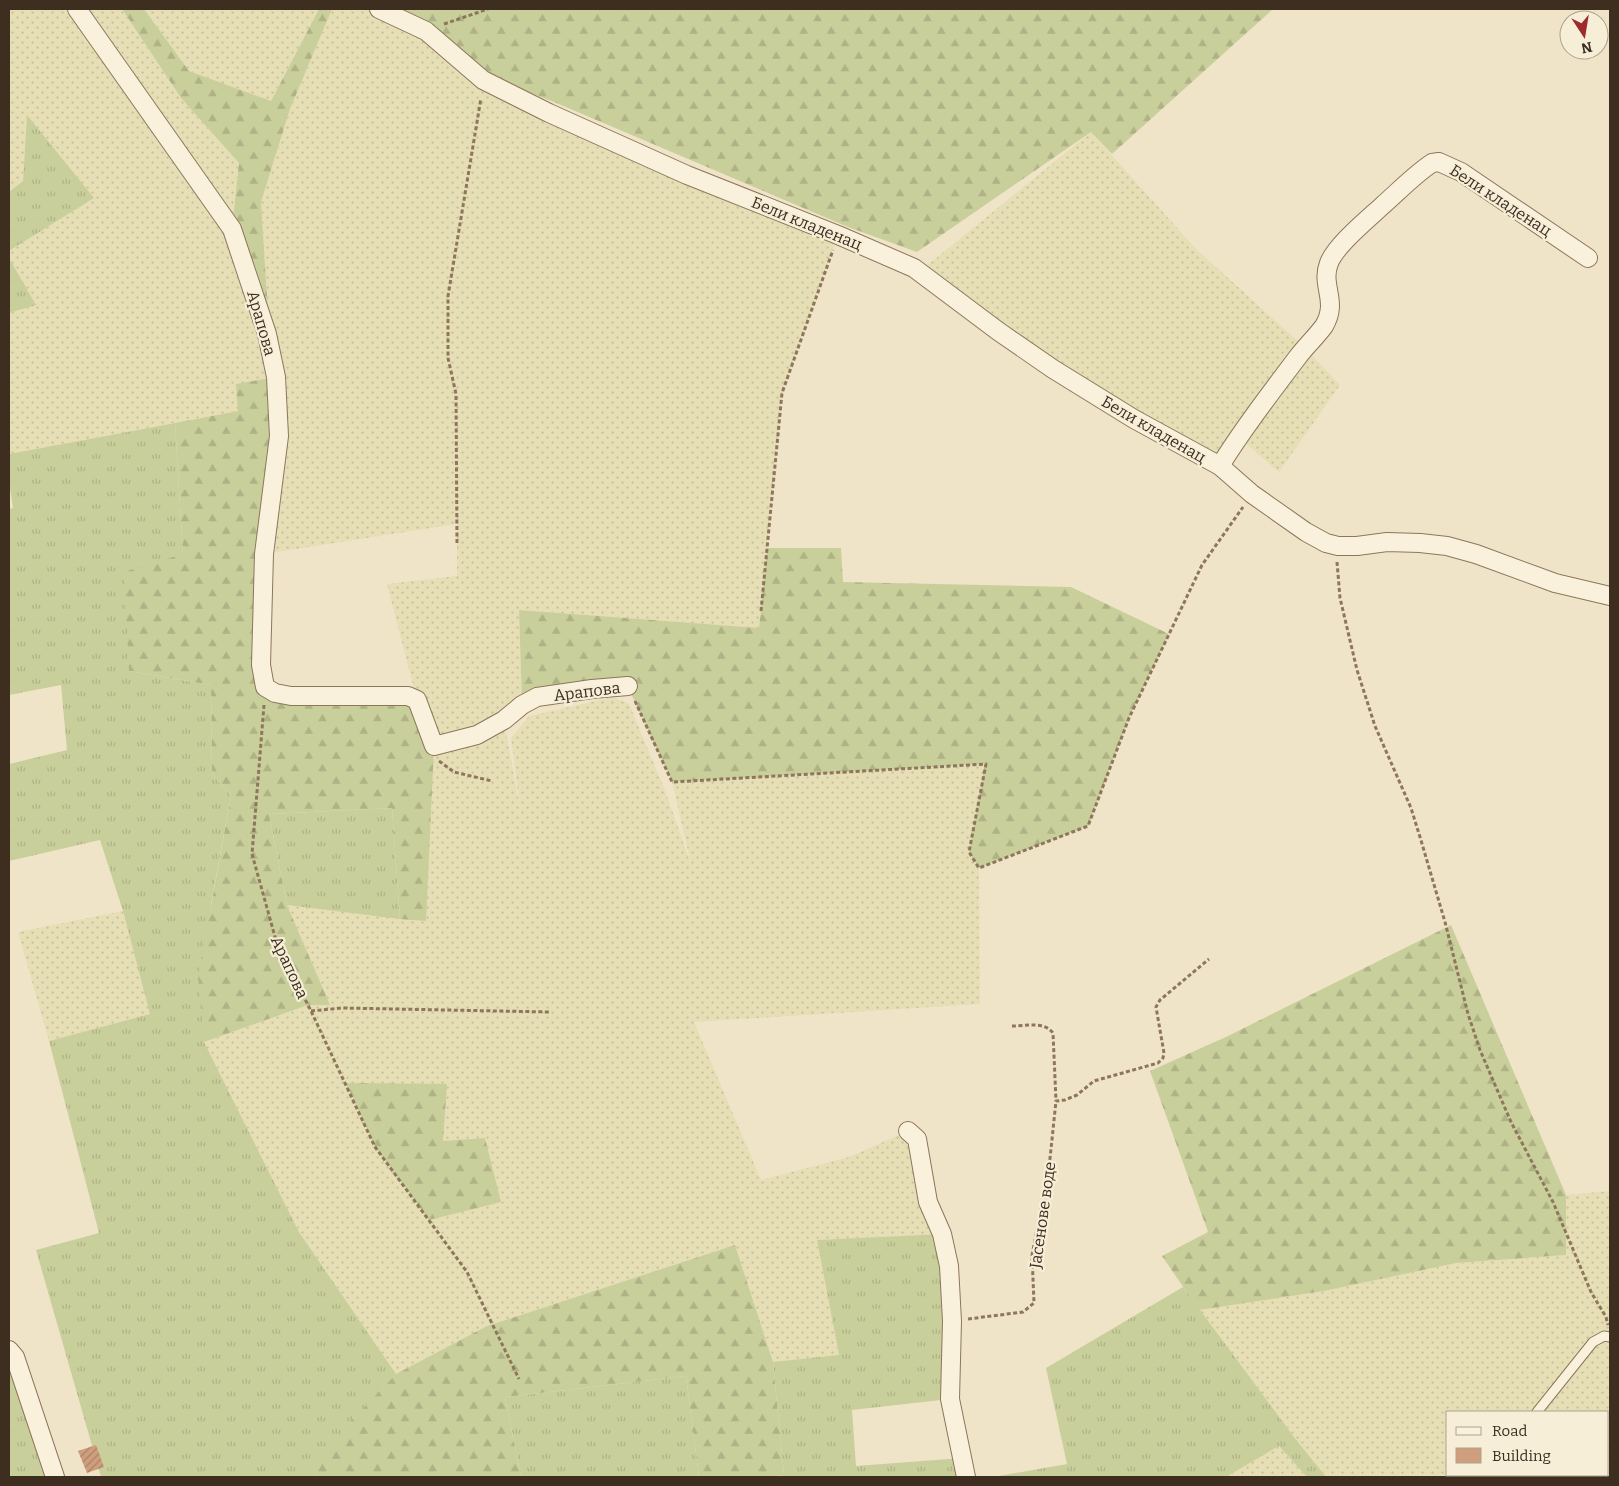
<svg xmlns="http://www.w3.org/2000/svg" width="1619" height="1486" font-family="Bitter,serif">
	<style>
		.farmland { fill: url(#farmland-dots); fill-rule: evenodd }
		.grass { fill: url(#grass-tufts) }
		.forest { fill: url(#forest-firs) }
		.building { fill: url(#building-hatch) }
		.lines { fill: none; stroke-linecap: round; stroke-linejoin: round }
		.service-casing { stroke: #8d765c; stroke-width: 11 }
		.minor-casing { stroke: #8d765c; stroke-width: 20 }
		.path { stroke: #8d765c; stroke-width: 3; stroke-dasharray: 4 2.5; stroke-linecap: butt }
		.service { stroke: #faf1dc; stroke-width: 9 }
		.minor { stroke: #faf1dc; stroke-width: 18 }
		.labels { text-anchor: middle; stroke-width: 4.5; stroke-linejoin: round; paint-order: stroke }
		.street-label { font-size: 16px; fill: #3d2e20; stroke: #f7eed8 }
	</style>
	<defs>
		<pattern id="farmland-dots" width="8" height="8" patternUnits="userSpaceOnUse" patternTransform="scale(1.25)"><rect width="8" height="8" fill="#e6deb5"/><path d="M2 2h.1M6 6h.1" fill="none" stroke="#c6bf9b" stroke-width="1.8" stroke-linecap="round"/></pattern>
		<pattern id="grass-tufts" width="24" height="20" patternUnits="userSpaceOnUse" patternTransform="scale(1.25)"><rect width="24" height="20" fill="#c9cf9b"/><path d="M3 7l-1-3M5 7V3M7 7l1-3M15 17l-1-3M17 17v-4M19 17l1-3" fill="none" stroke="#aeb285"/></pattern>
		<pattern id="forest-firs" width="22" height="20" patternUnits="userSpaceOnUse" patternTransform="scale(1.25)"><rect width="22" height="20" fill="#c9cf9b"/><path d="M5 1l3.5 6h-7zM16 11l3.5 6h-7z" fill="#aeb285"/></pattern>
		<pattern id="building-hatch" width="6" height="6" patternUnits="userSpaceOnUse" patternTransform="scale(1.25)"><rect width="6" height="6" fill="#cf9f7d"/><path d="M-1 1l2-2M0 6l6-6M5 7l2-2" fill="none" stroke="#a98266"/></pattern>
	</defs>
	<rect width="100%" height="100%" fill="#f0e4c8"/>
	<g class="farmland">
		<path d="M9 9H122L181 98 239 163 232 229 268 312 261 202 290 109 332 9H379L483 80 838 235 782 393 759 628 519 610 522 705 504 721 520 808 511 738 529 716 613 697 629 704 663 785 691 864 672 782 986 764 969 852 979 868 980 1004 694 1022 761 1180 849 1157 908 1131 942 1234 817 1240 839 1356 773 1362 735 1245 487 1326 396 1374 299 1232 204 1042 308 1005H330L287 905 426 921 417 700 387 584 457 576V524L264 554 238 411 9 454V313L35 305 9 258V251L94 198 27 116 23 181 9 192ZM346 1083 443 1142 375 1147Z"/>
		<path d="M144 9H319L271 101 189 71Z"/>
		<path d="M1091 132 1196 249 1302 345 1340 385 1279 472 1238 437 1222 462 1155 423 1044 354 924 268Z"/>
		<path d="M123 911 150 1014 49 1041 18 932Z"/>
		<path d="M1610 1191V1477H1326L1294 1437 1199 1310 1324 1291 1456 1263 1566 1255V1195ZM1448 1412H1608V1475H1448Z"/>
		<path d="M1279 1446 1307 1477H1226Z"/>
	</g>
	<g class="grass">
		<path d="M27 115 94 198 9 251V192L23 181Z"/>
		<path d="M9 258 36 305 9 313Z"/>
		<path d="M175 423 183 554 129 671 211 685 212 774 231 796 211 904 204 1042 299 1232 396 1374 312 1462 317 1477H101L36 1250 99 1233 49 1041 150 1014 123 911 100 840 9 861V764L67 750 61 685 9 695V509L13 508 9 482V454Z"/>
		<path d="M392 808 400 919 287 905 269 814Z"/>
		<path d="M942 1234 950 1399 852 1410 856 1466 962 1458 966 1477H767L784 1475 773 1362 839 1355 817 1240Z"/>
		<path d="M1183 1287 1294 1437 1326 1477H1307L1279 1446 1226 1477H993L1067 1464 1046 1368Z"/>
		<path d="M9 1350 55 1477H9Z"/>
		<path d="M686 1376 699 1477H521L505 1397Z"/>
	</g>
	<g class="forest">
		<path d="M122 9H144L189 71 271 101 319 9H332L290 109 261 202 268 312 276 377 265 687 408 696 434 746 426 921 400 919 392 808 269 814 287 905 330 1005H308L204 1042 198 977 231 796 212 774 211 685 129 671 124 572 183 554 175 423 238 411 236 384 276 377 232 229 239 163 181 98Z"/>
		<path d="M379 9H1273L1112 154 1091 132 917 252 848 227 554 102 491 78Z"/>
		<path d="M767 548H841L843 582 1071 587 1169 634 1129 718 1088 826 979 868 969 852 985 764 672 782 628 687 522 705 519 610 759 628Z"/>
		<path d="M1451 925 1566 1195V1255L1456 1263 1324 1291 1199 1310 1162 1256 1208 1232 1150 1071 1228 1036Z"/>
		<path d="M346 1083 447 1084 443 1141 485 1138 501 1202 429 1220 375 1147Z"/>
		<path d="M735 1245 773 1362 784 1475 767 1477H699L686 1376 505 1397 521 1477H317L311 1462 396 1374 487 1326Z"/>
	</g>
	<path class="building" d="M96 1445 104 1467 87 1473 78 1451Z"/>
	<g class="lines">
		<g class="service-casing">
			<g id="service">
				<path d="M1537 1412 1593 1342 1604 1336 1610 1337"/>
				<path d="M1484 1477 1486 1475"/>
			</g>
		</g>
		<g class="minor-casing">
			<g id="minor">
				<path d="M77 9 232 229 267 334 276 377 279 436 264 554 261 665 265 687 275 693 291 696H408L417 700 434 746 477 735 504 720 522 705 537 697 592 689 628 686"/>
				<path d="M379 9 426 31 483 80 549 113 687 175 838 235 914 268 998 331 1053 369 1134 419 1220 466 1252 494 1306 532 1326 543 1338 546H1357L1387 542 1420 543 1447 546 1476 554 1555 583 1610 596"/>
				<path d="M1220 466C1243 428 1270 394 1297 358 1305 347 1316 337 1324 326 1339 301 1320 286 1329 263 1336 245 1368 219 1383 205 1399 191 1414 175 1432 163L1439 162 1461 172 1588 258"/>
				<path d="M908 1131 917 1139 928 1202 942 1234 949 1266 952 1321 950 1399 966 1477"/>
				<path d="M9 1350 15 1357 55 1477"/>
			</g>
		</g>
		<g class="path">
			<path d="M444 24 488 9"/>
			<path d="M457 543 456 394 448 358V296L481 98"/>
			<path d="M1337 562 1340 598 1357 670 1375 726 1411 808 1420 837 1445 922 1468 1014 1480 1050 1511 1122 1553 1202 1591 1292 1606 1317 1608 1325"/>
			<path d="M761 611 782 393 833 250"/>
			<path d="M635 701 672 782 986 764 969 852 979 868 1088 826 1129 718 1202 565 1243 507"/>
			<path d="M264 705 252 854 277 944 311 1011 375 1147 467 1272 519 1379"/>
			<path d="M439 761 454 772 492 781"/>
			<path d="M311 1011 342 1008 549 1012"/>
			<path d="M1012 1026C1026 1026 1044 1021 1053 1033L1056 1101"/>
			<path d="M968 1319 1023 1312 1034 1303 1032 1255 1049 1168 1056 1101 1065 1100 1077 1095 1094 1081 1158 1063 1163 1058 1164 1053 1156 1007 1160 1000 1209 959"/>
		</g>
		<use href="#service" class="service"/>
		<use href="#minor" class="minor"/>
	</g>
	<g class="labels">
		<g class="street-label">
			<text transform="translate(1501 200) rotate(33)" y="6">Бели кладенац</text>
			<text transform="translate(807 223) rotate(22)" y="6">Бели кладенац</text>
			<text transform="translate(262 323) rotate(74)" y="6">Арапова</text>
			<text transform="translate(1154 429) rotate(30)" y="6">Бели кладенац</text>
			<text transform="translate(587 691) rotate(-7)" y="6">Арапова</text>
			<text transform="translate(290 967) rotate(65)" y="6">Арапова</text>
			<text transform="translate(1042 1215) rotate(-82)" y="6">Јасенове воде</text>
		</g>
	</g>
	<rect width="1619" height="1486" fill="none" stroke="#3d2e20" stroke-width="20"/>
	<rect x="1446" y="1411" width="162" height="65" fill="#f7eed8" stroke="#ada18e"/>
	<rect x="1456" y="1427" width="25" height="8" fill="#faf1dc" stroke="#ada18e"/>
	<text x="1492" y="1436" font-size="15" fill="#3d2e20">Road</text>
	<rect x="1456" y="1448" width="25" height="15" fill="#cf9f7d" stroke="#ada18e"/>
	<text x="1492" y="1461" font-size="15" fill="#3d2e20">Building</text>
	<g transform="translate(1584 35) rotate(168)"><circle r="24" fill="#f7eed8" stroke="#ada18e"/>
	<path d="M0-4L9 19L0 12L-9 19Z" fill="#9e2a2b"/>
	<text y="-8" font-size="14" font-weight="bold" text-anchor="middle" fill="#3d2e20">N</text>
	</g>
</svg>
